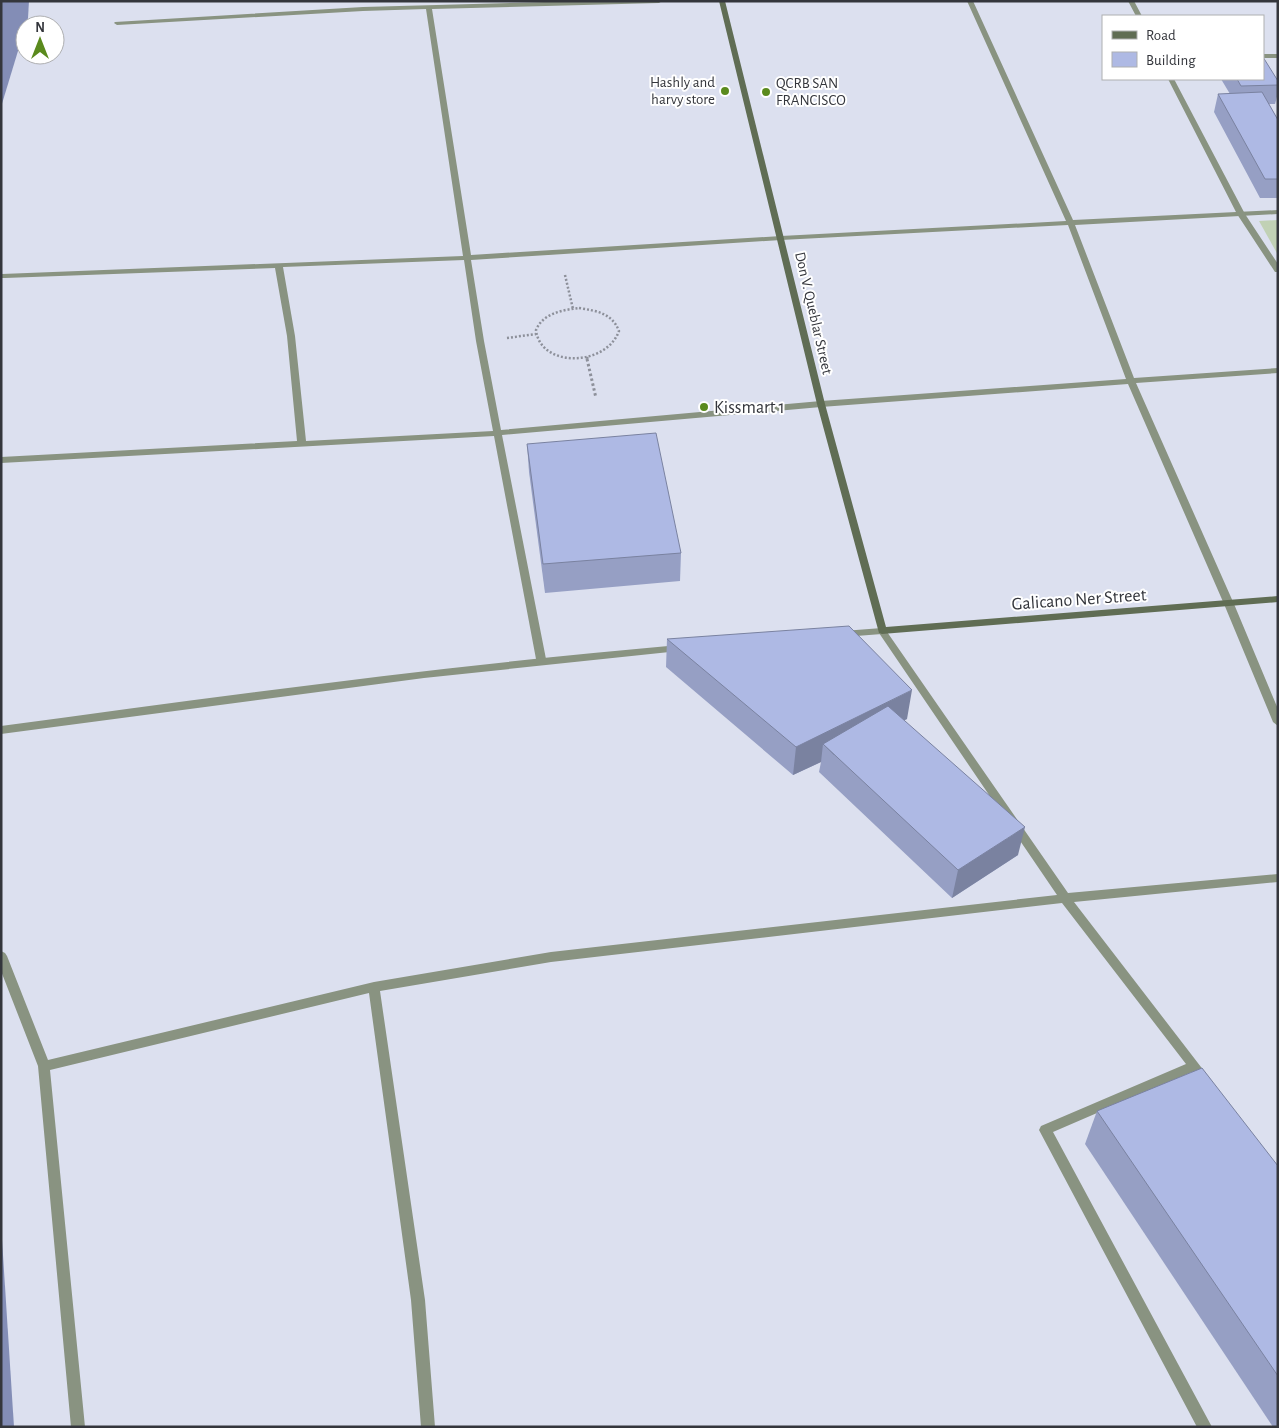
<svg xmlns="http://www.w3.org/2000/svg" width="1279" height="1428" font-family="'Alegreya Sans',sans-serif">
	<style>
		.green { fill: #c1d1b5 }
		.water { fill: #838db6 }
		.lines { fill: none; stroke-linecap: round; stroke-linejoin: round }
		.path-far1 { stroke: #8d909a; stroke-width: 2.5; stroke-dasharray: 2 2; stroke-linecap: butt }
		.path { stroke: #8d909a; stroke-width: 3; stroke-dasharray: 2.5 2.5; stroke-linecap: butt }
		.minor { fill: #899381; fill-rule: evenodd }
		.tertiary { fill: #899381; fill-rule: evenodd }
		.secondary { fill: #606d54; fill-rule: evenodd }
		.wall { fill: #969fc4 }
		.shaded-wall { fill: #7a82a0 }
		.building { fill: #aeb9e4; stroke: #7a82a0 }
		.poi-dot { fill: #5a8a1d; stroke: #fff; stroke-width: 2 }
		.labels { text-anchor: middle; stroke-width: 4; stroke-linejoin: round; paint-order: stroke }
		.far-poi-label { font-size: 15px; fill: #34363c; stroke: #fff; text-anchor: end }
		.far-street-label { font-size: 15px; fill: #34363c; stroke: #fff }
		.poi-label { font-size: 18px; fill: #34363c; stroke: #fff; text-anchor: start }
		.street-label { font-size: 18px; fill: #34363c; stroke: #fff }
	</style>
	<rect width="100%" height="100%" fill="#dce0ef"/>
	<path class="green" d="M1278 220V255L1259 221Z"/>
	<g class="water">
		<path d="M1 1H29L28 18 1 107Z"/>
		<path d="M1 1224 14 1427H1Z"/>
	</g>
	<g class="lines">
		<g class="path-far1">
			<path d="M565 275 573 309"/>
			<path d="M579 308C597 311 612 313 619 331 606 367 540 368 536 330 543 313 563 310 579 308Z"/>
			<path d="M507 338 536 334"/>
			<path d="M587 357 588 360"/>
		</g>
		<path class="path" d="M587 359 596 398"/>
		<g class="minor">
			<path d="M580 1H662L659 3 432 9 471 255 781 236 1066 221 967 1H973L1073 220 1278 210V214L1075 225 1134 378 1278 368V373L1136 383 1234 604 1278 709V726L1273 722 1224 604 1128 384 821 407 502 435 546 659 541 663 536 659 494 436 1 463V457L297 441 287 336 275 268 5 278H2V274L463 256 426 9 363 11 117 25 114 23 115 22 363 7ZM1068 225 1126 379 821 401 501 430 484 341 471 260 781 240ZM464 260 476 341 493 431 306 441 295 336 283 267Z"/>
			<rect x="1263" y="54" width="15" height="4"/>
			<path d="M882 628 885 629 1068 893 1278 874V882L1074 902 1211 1080 1209 1084 1205 1085 1201 1084 1192 1072 1053 1132 1212 1427H1197L1039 1130 1041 1126 1186 1064 1062 903 551 962 380 991 425 1300 435 1427H421L411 1300 369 993 50 1070 85 1427H71L38 1066 1 971V951L5 953 7 956 48 1060 374 982 551 952 1057 895 879 633 877 631Z"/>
		</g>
		<g class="tertiary">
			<path d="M1128 1H1134L1142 16H1136Z"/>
			<path d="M1168 79H1174L1245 214 1278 264V272H1275L1237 214Z"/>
			<path d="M882 628 887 631 882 634 843 637 838 634 843 631Z"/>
			<path d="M679 645 684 648 679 651 424 678 1 734V726C227 695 452 665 679 645Z"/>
		</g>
		<path class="secondary" d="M719 1H725L825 404 886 627 1278 596V602L882 634 879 633 817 404Z"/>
	</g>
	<g class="wall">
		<path d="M1221 79H1263L1278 81V93L1275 104H1269L1278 120V198H1260L1214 112 1218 94H1230Z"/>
		<path d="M527 444 681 553 680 581 545 593 529 472Z"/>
		<path d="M667 639 907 719 904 720 1018 855 952 898 819 772 821 762 793 775 666 667Z"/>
		<path d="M1097 1111 1278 1166V1427H1273L1085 1144Z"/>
	</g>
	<g class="shaded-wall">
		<path d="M912 690 907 719 834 755 823 744 821 762 793 775 796 747Z"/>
		<path d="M1025 827 1018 855 952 898 958 870Z"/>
	</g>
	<g class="building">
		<path d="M1263 57 1278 81V85L1241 86 1237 79H1263Z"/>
		<path d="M1262 92 1278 120V179H1265L1218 94Z"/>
		<path d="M656 433 681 553 543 564 527 444Z"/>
		<path d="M849 626 912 690 796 747 667 639Z"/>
		<path d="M888 706 1025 827 958 870 823 744Z"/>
		<path d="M1202 1068 1278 1166V1376L1097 1111Z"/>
	</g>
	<g class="poi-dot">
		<circle cx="725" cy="91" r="5"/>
		<circle cx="766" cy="92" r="5"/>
		<circle cx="704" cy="407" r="5"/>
	</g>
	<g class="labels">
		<g class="far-poi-label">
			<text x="715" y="87">Hashly and<tspan x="715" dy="17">harvy store</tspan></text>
			<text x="776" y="88" text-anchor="start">QCRB SAN<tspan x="776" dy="17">FRANCISCO</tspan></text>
		</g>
		<g class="far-street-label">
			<text transform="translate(814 313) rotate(77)" y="5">Don V. Queblar Street</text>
		</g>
		<g class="poi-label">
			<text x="714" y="413">Kissmart 1</text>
		</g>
		<g class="street-label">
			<text transform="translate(1079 599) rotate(-4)" y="6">Galicano Ner Street</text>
		</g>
	</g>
	<rect width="1279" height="1428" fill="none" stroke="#34363c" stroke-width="5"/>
	<rect x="1102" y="15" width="162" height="65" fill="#ffffff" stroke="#aeafb1"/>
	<rect x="1112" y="31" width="25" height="8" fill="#606d54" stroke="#aeafb1"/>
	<text x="1146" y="40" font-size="15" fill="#34363c">Road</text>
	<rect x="1112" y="52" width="25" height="15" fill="#aeb9e4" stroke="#aeafb1"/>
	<text x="1146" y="65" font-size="15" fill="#34363c">Building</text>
	<g transform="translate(40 40)"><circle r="24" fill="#ffffff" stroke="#aeafb1"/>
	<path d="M0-4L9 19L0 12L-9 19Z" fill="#5a8a1d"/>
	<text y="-8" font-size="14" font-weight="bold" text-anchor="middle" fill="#34363c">N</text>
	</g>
</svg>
